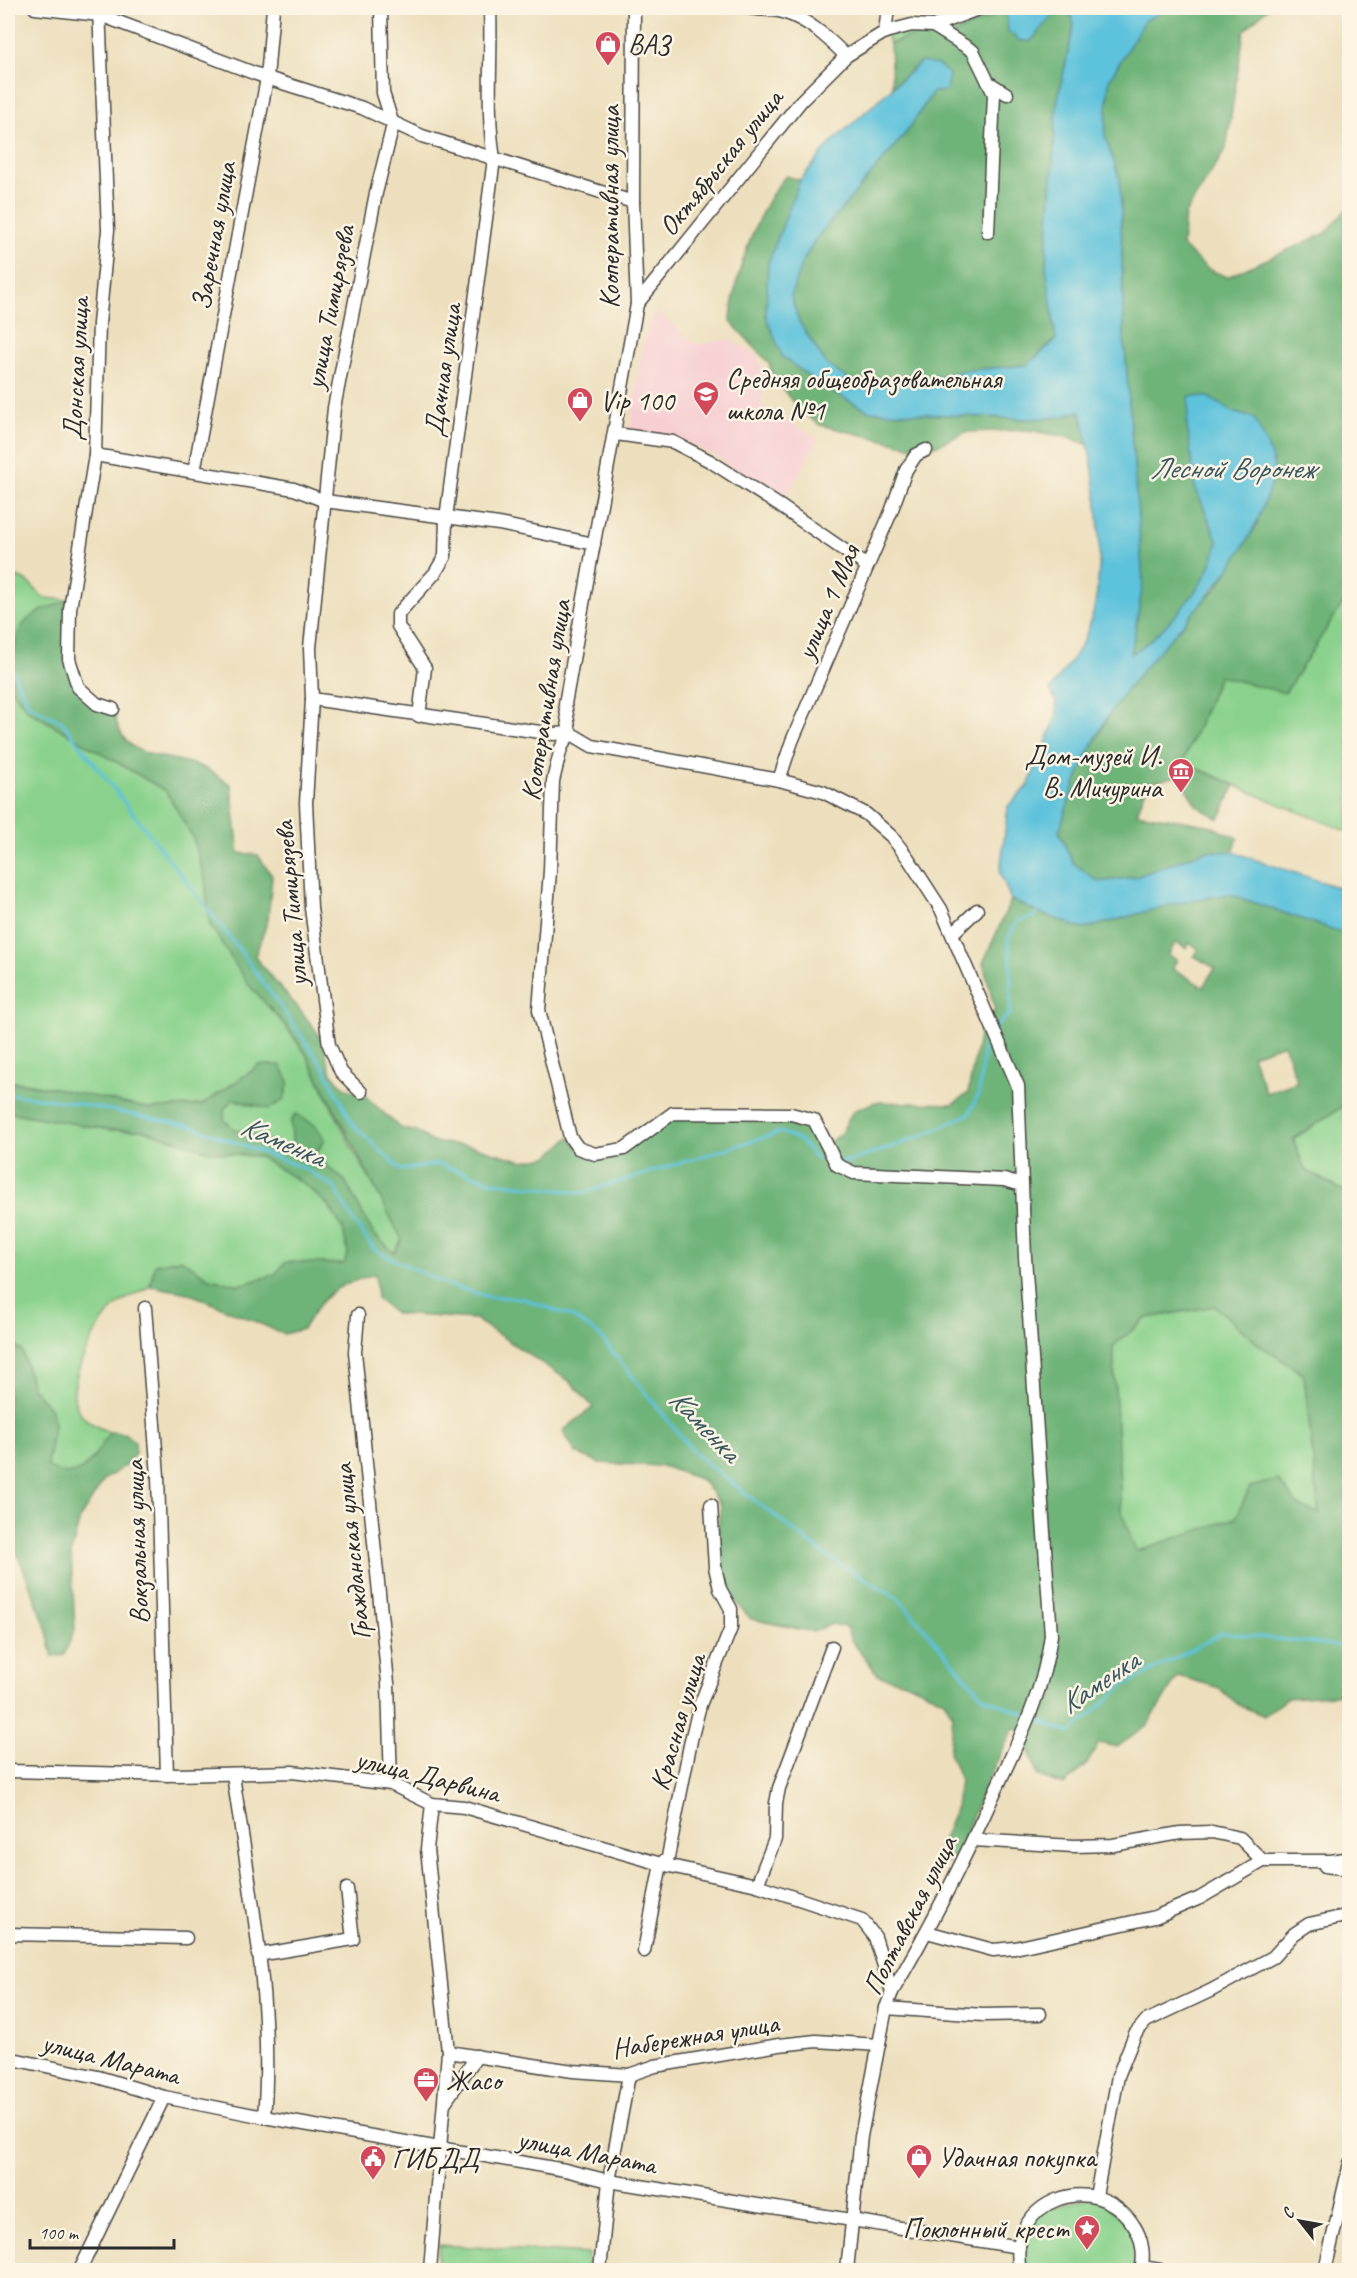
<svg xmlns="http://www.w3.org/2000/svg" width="1357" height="2278" font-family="Caveat,sans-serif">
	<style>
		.built { fill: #f7cfd3 }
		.green { fill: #89d18c; stroke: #5a7e5c; stroke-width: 1.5 }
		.forest { fill: #6eb378; stroke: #4c6f52; stroke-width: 1.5; fill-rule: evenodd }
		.water { fill: #5dc2db; stroke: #447683; stroke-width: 1.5 }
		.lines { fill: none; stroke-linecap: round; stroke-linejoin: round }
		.stream { stroke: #5dc2db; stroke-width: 3 }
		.minor-casing { stroke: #484641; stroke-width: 15 }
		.minor { stroke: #fff; stroke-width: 12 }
		.labels { text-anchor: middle; stroke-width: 5; stroke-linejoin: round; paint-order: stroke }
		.poi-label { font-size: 28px; fill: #2b2b2b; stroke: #fcf5e5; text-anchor: start }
		.street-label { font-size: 28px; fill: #2b2b2b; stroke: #fcf5e5 }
		.water-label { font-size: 30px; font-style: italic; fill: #3a5860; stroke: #fcf5e5 }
	</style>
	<rect width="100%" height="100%" fill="#fcf5e5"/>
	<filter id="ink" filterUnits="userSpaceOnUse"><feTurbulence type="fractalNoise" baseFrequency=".0167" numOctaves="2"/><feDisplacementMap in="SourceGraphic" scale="12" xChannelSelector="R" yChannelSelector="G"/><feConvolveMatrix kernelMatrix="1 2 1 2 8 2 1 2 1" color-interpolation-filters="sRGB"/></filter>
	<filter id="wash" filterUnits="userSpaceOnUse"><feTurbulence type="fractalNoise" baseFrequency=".008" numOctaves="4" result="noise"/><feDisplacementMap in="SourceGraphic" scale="24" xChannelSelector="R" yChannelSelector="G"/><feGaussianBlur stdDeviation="1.35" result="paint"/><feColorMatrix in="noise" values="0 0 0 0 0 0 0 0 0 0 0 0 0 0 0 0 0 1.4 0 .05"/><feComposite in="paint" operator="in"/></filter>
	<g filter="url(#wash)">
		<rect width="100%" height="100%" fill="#eddfbd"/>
		<path class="built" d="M656 311 697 345 728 339 757 355 766 381 760 405 819 439 783 502 716 456 672 435 630 429 642 345Z"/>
		<g class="green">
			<path d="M981 8H1008L946 38 908 37 890 44 885 32Z"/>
			<path d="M8 573 28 582 44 598 71 600 29 711 166 791 193 838 205 879 210 925 306 1054 353 1150 389 1212 402 1240 394 1253 373 1233 345 1181 315 1156 324 1139 291 1121 293 1149 282 1151 263 1137 235 1130 224 1120V1109L234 1099 254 1106 260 1065 202 1105 150 1109 22 1082H8Z"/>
			<path d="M1349 593V832L1264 798 1183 762 1219 676Z"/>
			<path d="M1349 1102V1194L1305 1170 1293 1139Z"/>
			<path d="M8 1112 111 1130H144L209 1151 260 1157 303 1183 329 1206 343 1229 348 1252 344 1264 287 1262 274 1275 239 1285 209 1278 181 1259 155 1264 150 1286C139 1293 123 1299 114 1308 96 1326 74 1368 74 1395 74 1415 94 1427 110 1432 94 1456 81 1489 47 1466L54 1424 51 1410 32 1387 22 1351 8 1343Z"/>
			<path d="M1215 1306 1258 1344 1304 1375 1319 1514 1250 1487 1237 1518 1135 1552 1121 1510 1113 1346 1147 1318Z"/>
			<path d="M1096 2196 1137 2231 1141 2270H1020L1026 2227 1038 2211Z"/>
			<path d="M439 2245 588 2254 587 2270H437Z"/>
		</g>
		<g class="forest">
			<path d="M1008 8H1012L1006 12 1031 41 1055 12 1071 15 1074 25 1057 103 1046 266 1056 339 1027 365 961 371 917 382 879 385 849 380 826 364 799 322 790 296 801 264 816 239 906 133 933 92 921 62 892 86 890 44 908 37 927 35 946 38Z"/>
			<path d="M1162 8H1268L1244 31 1226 149 1185 214 1182 246 1208 269 1227 277 1326 233 1349 206V594L1285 693 1219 676 1183 762 1235 785 1219 819 1197 806 1178 776 1148 783 1137 813 1208 825 1238 838 1233 852 1205 851 1136 877 1099 882 1073 863 1059 831 1076 776 1115 705 1175 630 1216 589 1258 523 1254 418 1235 413 1208 397 1195 487 1218 542C1215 552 1212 563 1207 573 1190 603 1159 636 1131 655L1143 582 1124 337 1120 180 1105 136 1109 80 1145 20 1160 13Z"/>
			<path d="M786 176 800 180 768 264 766 316 869 411 1026 419 1062 417 1080 411 1089 445 1067 437 1028 430 966 432 926 450 820 425 800 411 773 377 769 363 731 322C732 281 758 206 786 176Z"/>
			<path d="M71 600 69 659 78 687 113 709C123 764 158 751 199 766 210 770 221 778 231 785L239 853 258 855 272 876 268 920 255 956C274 985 302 1007 320 1037 326 1048 326 1062 332 1073 338 1083 349 1093 361 1092L400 1128 418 1132 432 1142 472 1146 523 1161 548 1157 570 1137 578 1148 611 1152 673 1113 814 1120 815 1142 823 1147 841 1133 853 1111 875 1102 953 1104 968 1093 980 1031 995 1010 983 963 1011 900 1042 914 1084 929 1173 904 1229 894 1349 935V1102L1293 1139 1305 1170 1349 1194V1694L1287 1698 1264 1716 1239 1705 1217 1687 1178 1676 1147 1726 1117 1747 1099 1743 1087 1764 1064 1785 1038 1776 1022 1732 1014 1727 983 1789 958 1854 946 1863 936 1857 956 1807 960 1780 949 1752 953 1715 944 1700 906 1682 879 1676 851 1640 846 1627 832 1624 813 1632 751 1619 732 1598 720 1566 717 1535 721 1505 702 1480 662 1466 600 1463 576 1453 563 1431 593 1407 571 1382 475 1319 396 1314 377 1299 375 1274C332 1288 327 1290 303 1329L284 1334 188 1293 150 1286 155 1264 181 1259 209 1278 239 1285 274 1275 286 1262 344 1264 348 1252 343 1229 329 1206 303 1183 260 1157 209 1151 144 1130H111L8 1112V1082L55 1088 150 1109 202 1105 260 1065H280L289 1081 284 1100 269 1109 234 1099 224 1109V1120L235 1130 263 1137 282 1150 293 1148 291 1121 296 1114 316 1126 325 1139 315 1156 345 1181 373 1233 394 1253 402 1240 306 1054 285 1025 248 984 210 925 205 879 193 838 166 791 29 711 11 689C16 632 9 618 71 600ZM1176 942 1186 948 1189 943 1198 949 1194 956 1215 968 1203 987 1172 968 1177 960 1168 955ZM1284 1044 1297 1082 1266 1093 1252 1055ZM1215 1306 1258 1344 1304 1375 1319 1514 1299 1506 1278 1480 1250 1487 1236 1518 1136 1551 1121 1510 1113 1346 1147 1318Z"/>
			<path d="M8 1343 22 1351 32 1387 51 1409 54 1424 47 1466C81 1489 94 1456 110 1432L124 1433 135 1442V1453L126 1465 104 1480 80 1518 71 1553 75 1629 64 1655 53 1657 45 1624 15 1548H8Z"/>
		</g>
		<path class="water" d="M1012 8H1162L1161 13 1145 20 1109 80 1105 136 1120 180 1124 337 1143 583 1131 654C1157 639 1192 600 1207 573 1212 563 1215 552 1218 542L1195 487 1187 426 1189 396 1208 397 1235 413 1254 418C1262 433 1274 456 1274 473 1274 480 1269 489 1267 495 1241 579 1166 633 1117 703 1090 742 1072 787 1059 832L1073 863 1099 882 1136 877 1205 851 1233 852 1349 891V935L1229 894 1173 904 1084 929 1042 914 1011 900 1000 873 1008 806 1028 786 1057 716 1056 701 1050 690C1061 673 1077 656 1085 637 1111 579 1097 471 1080 411L1062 417 1026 419 869 411 821 386 782 356 766 316 768 264 800 180 832 142 921 62 938 65 949 74 946 91 933 92 906 133 816 239 801 264 791 296 799 322 826 364 849 380 879 385 917 382 961 371 1027 365 1056 340 1046 266 1057 103 1074 25 1071 15 1055 12 1031 41H1020L1008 31 1006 12Z"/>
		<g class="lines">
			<g class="stream">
				<path d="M8 662 29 705 62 722 245 957 324 1068 353 1125 401 1170 438 1164 494 1182 583 1193 781 1132 801 1141 815 1158 830 1160"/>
				<path d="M995 1028 1010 1013 1011 964 1008 939 1017 921 1033 917 1039 910"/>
				<path d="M8 1094 69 1102 191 1126 304 1168 334 1187 356 1225 376 1251 448 1285 489 1297 521 1298 573 1317 599 1335 695 1454 825 1555 898 1598 983 1697 1027 1715"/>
				<path d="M840 1161 849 1162 919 1137 969 1114 979 1093 985 1039 991 1033"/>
				<path d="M1033 1718 1070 1733 1122 1687 1222 1633 1350 1647"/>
			</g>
		</g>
	</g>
	<g filter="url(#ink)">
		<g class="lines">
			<g class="minor-casing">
				<g id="minor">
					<path d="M35 8 100 15 267 78 362 108 422 136 633 202"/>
					<path d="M99 8 108 230 99 324 95 455 70 609 69 659 78 687 97 704 113 709"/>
					<path d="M634 8 633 202 637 304 565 704 570 733 561 748 553 781 550 871 539 1010 570 1137 578 1148 595 1154 624 1149 673 1113 791 1114 814 1120 837 1165 854 1173 1004 1180 1022 1185"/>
					<path d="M749 8C760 10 772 9 783 12 809 20 827 37 846 56"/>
					<path d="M933 26 973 51 994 94 988 232"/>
					<path d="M885 32 888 8"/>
					<path d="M988 82 1007 94"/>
					<path d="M637 304 801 101 846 56 885 32 912 25 933 26 981 8"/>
					<path d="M616 434 673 442 710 461 780 506 867 566"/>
					<path d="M95 455 294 489 325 501 499 524 594 544"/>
					<path d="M194 472 267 78 273 8"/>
					<path d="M312 699 554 734 570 733"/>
					<path d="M419 716 425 668 398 626V614L435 573 445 556 446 518 494 159C486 108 492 59 490 8"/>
					<path d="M570 733 592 746 779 780 823 792 866 814 891 836 908 858 941 909 1018 1086 1025 1257 1051 1635C1044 1690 1021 1736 998 1785 966 1856 932 1925 892 1992L886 2008 861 2136 847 2270"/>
					<path d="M779 780 792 741 891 512 906 470 916 455 926 450"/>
					<path d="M952 934 977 910"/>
					<path d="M361 1092 341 1072 329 1045 311 908 306 803 312 699 310 648 334 408 376 193 393 125 383 93 381 8"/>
					<path d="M145 1308 158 1476 167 1775"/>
					<path d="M358 1315 355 1352 388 1683 391 1784"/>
					<path d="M8 1771 178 1775 292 1772 391 1784 432 1804 464 1807 661 1864 757 1885 862 1920 875 1937 892 1992"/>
					<path d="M233 1775C249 1887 274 2004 264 2117"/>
					<path d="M973 1840 1074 1846 1113 1845 1180 1833 1212 1832 1240 1838 1263 1861"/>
					<path d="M1325 1866 1350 1869"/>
					<path d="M757 1885 775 1839 776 1803 779 1788 832 1647"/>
					<path d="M927 1932 993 1950 1015 1948 1155 1917 1200 1898 1263 1861H1331L1350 1858"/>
					<path d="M8 1934 186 1938"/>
					<path d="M644 1951 661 1864 668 1857 691 1740 700 1705 731 1628V1609L720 1589 715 1567 711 1505"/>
					<path d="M258 1955 353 1939 347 1889"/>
					<path d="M886 2008 983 2015 1040 2014"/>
					<path d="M448 2052 573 2071 629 2075 655 2066 779 2045 816 2041 879 2045"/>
					<path d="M8 2058 98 2077 164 2097 264 2117 565 2170 609 2181 1019 2247"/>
					<path d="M445 2102 477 2056"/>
					<path d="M1096 2196 1118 2076 1135 2034 1146 2021 1210 1991 1273 1957 1294 1934 1309 1924 1350 1915"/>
					<path d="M1142 2267 1160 2270"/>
					<path d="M80 2270 164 2097"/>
					<path d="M430 2270 448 2052 427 1849 432 1804"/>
					<path d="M600 2270 609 2181 629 2075"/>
					<path d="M1020 2270C1005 2201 1096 2166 1134 2226 1142 2238 1145 2256 1141 2270"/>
					<path d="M1325 2270 1350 2163"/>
				</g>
			</g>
			<use href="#minor" class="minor"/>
		</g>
	</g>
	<defs>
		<g id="shop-pin" transform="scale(1.35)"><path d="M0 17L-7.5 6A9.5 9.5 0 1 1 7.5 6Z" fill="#d1495b" stroke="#fcf5e5"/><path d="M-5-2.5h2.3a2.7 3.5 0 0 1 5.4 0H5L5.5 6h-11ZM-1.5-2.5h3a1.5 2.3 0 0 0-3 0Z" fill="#fff"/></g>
		<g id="school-pin" transform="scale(1.35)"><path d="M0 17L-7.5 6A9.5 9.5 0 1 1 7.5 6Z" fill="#d1495b" stroke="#fcf5e5"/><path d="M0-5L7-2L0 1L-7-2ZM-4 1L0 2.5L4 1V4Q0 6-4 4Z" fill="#fff"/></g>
		<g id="museum-pin" transform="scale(1.35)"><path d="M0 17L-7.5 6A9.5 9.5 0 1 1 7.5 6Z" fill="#d1495b" stroke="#fcf5e5"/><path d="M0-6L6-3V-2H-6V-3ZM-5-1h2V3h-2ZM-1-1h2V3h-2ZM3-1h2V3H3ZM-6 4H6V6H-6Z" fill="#fff"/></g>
		<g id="office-pin" transform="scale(1.35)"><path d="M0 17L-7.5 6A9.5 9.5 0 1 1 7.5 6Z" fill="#d1495b" stroke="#fcf5e5"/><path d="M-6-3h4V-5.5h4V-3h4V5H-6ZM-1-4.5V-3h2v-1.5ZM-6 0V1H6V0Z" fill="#fff"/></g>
		<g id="civic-pin" transform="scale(1.35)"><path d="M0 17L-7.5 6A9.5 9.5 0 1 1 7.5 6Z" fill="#d1495b" stroke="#fcf5e5"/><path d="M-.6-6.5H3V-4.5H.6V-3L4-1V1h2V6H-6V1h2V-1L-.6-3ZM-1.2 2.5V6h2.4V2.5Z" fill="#fff"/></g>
		<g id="sight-pin" transform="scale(1.35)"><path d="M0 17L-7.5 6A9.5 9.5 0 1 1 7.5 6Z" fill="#d1495b" stroke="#fcf5e5"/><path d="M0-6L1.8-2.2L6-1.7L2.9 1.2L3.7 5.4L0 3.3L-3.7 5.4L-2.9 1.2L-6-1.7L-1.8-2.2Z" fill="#fff"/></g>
	</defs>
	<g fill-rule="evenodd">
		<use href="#shop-pin" x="608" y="44"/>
		<use href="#school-pin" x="706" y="394"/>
		<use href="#shop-pin" x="580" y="400"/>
		<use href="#museum-pin" x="1181" y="771"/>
		<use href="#office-pin" x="426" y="2080"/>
		<use href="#shop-pin" x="919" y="2157"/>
		<use href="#civic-pin" x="373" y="2158"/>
		<use href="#sight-pin" x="1087" y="2228"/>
	</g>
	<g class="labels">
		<g class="poi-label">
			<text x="628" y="54">ВАЗ</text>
			<text x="726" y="388">Средняя общеобразовательная<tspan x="726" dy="32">школа №1</tspan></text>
			<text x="600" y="410">Vip 100</text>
			<text x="1162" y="765" text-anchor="end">Дом-музей И.<tspan x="1162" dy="32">В. Мичурина</tspan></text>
			<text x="446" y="2090">Жасо</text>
			<text x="938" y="2167">Удачная покупка</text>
			<text x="392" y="2168">ГИБДД</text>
			<text x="1068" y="2238" text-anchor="end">Поклонный крест</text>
		</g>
		<g class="street-label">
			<text transform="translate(720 162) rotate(-51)" y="10">Октябрьская улица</text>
			<text transform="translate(609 207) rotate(-90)" y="10">Кооперативная улица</text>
			<text transform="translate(213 236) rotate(-80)" y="10">Заречная улица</text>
			<text transform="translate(329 307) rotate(-79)" y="10">улица Тимирязева</text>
			<text transform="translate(75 369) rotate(-87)" y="10">Донская улица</text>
			<text transform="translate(442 370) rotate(-82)" y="10">Дачная улица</text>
			<text transform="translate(827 602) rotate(-67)" y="10">улица 1 Мая</text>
			<text transform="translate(545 700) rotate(-81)" y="10">Кооперативная улица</text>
			<text transform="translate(290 904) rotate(-95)" y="10">улица Тимирязева</text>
			<text transform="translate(136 1542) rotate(-92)" y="10">Вокзальная улица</text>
			<text transform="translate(351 1552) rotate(-96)" y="10">Гражданская улица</text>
			<text transform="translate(677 1722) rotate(-74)" y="10">Красная улица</text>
			<text transform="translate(428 1775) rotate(14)" y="10">улица Дарвина</text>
			<text transform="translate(909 1915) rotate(-63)" y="10">Полтавская улица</text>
			<text transform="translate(695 2035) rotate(-9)" y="10">Набережная улица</text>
			<text transform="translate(111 2058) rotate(14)" y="10">улица Марата</text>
			<text transform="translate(587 2151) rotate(11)" y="10">улица Марата</text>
		</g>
		<g class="water-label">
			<text x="1232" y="478">Лесной Воронеж</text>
			<text transform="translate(283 1141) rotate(23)" y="10">Каменка</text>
			<text transform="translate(705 1425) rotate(46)" y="10">Каменка</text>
			<text transform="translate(1099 1682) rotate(-34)" y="10">Каменка</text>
		</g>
	</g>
	<rect width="1357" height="2278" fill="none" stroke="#fcf5e5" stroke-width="30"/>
	<g transform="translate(1300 2221) rotate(301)" stroke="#fcf5e5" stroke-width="4.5" paint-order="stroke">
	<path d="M0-4.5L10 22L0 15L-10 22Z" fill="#2b2b2b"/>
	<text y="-9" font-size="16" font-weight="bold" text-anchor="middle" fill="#2b2b2b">С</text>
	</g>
	<path d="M30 2239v9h144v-9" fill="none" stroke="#2b2b2b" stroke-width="3"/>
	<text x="39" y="2239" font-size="18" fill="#2b2b2b" stroke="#fcf5e5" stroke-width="4.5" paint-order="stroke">100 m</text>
</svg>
